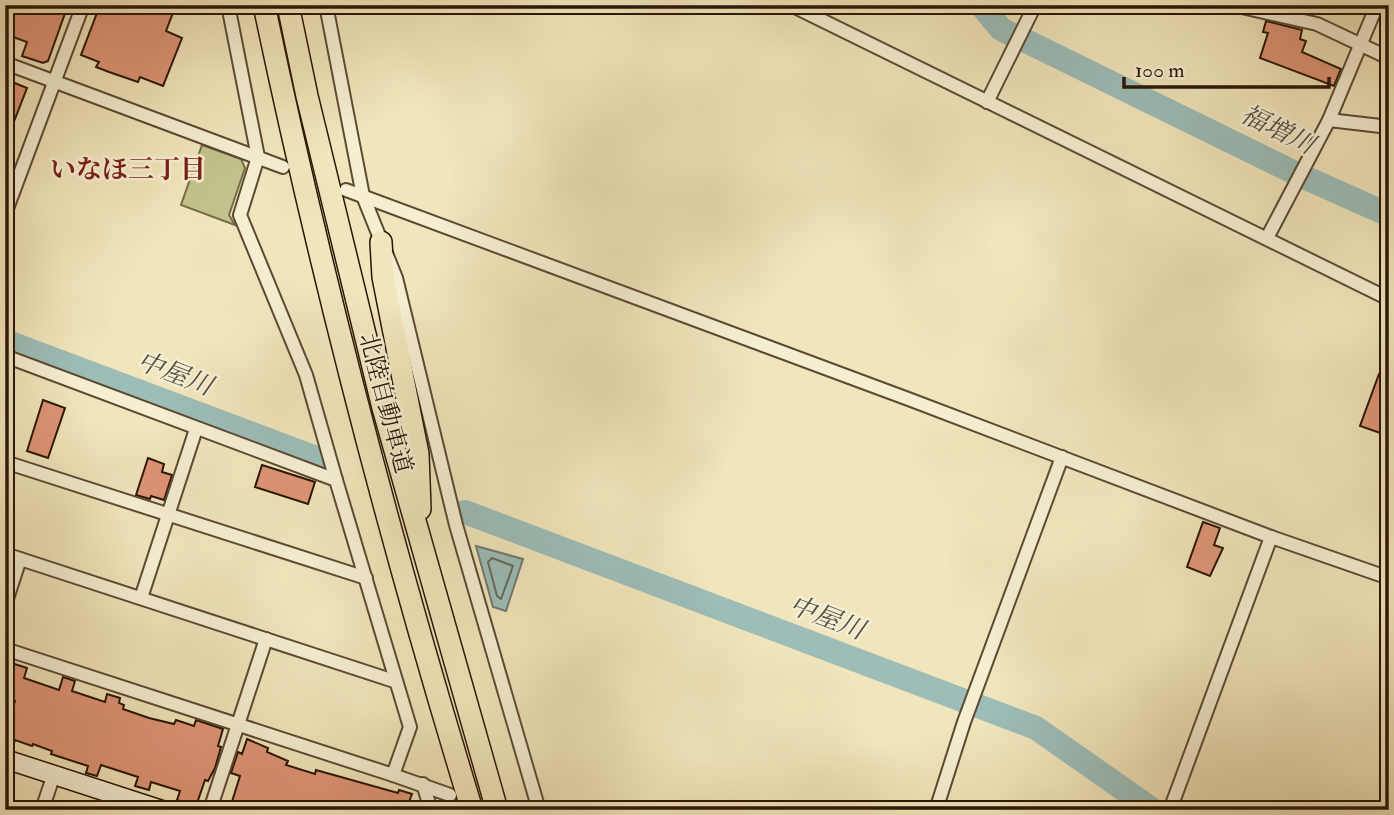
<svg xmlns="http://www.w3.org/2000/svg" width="1394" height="815" font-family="'IM FELL Double Pica','Noto Serif JP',serif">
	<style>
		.green { fill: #c2c28b; stroke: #766c48; stroke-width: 2 }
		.water { fill: #9cbdb8; stroke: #6e7a71; stroke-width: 2 }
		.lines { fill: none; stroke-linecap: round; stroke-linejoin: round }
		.shore { stroke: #626a5f; stroke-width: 2 }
		.river { stroke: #9cbdb8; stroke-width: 24 }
		.building { fill: #df9577; stroke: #291606; stroke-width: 2 }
		.street-casing { stroke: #5b4a33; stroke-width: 16 }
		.secondary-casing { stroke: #291606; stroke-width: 21 }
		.highway-casing { stroke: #291606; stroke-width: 24 }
		.street { stroke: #f6eed3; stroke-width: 12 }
		.secondary { stroke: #f6eed3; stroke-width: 18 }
		.highway { stroke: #f1e5bb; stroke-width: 21 }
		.labels { text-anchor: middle; stroke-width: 5; stroke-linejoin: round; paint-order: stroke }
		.street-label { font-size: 24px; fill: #291606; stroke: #f6eed3 }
		.water-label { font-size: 26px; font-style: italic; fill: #515044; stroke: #f6eed3 }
		.neighbourhood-label { font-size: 26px; font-weight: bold; fill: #7a1f14; stroke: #f6eed3 }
	</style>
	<rect width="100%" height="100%" fill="#f1e5bb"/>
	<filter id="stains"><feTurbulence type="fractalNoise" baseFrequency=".00286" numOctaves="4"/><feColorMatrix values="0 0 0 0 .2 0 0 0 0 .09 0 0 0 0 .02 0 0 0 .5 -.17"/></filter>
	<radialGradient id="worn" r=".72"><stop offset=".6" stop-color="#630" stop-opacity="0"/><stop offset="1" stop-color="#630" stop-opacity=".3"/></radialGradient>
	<path class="green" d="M202 145 241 159 245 168 229 215 235 225 181 205Z"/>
	<path class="water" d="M476 546 523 559 506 611 493 607Z"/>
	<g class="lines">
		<path class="shore" d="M492 558 513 566 501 599 497 596 488 562Z"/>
		<g class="river">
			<path d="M981 5 1001 29 1011 34"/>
			<path d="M1028 42 1295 173 1389 215"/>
			<path d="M5 341 324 461"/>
			<path d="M465 512 1036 728 1153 810"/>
		</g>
	</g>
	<g class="building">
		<path d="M5 5H68L48 61 43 63 22 56 27 42 5 34Z"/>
		<path d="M100 5H176L166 31 182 38 163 86 140 77 138 82 109 72 96 67 99 62 81 55Z"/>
		<path d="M1266 21 1302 30 1300 39 1306 41 1302 52 1341 69 1334 86 1260 58 1268 33 1263 32Z"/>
		<path d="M5 79 27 88 6 142 5 141Z"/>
		<path d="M1379 374 1389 377V436L1360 426Z"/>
		<path d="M43 400 65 408 48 458 27 451Z"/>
		<path d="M148 458 164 464 162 472 172 475 164 500 151 496 150 499 136 495Z"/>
		<path d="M262 465 315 482 308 504 255 487Z"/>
		<path d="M1203 522 1220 528 1214 545 1223 548 1210 576 1187 567Z"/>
		<path d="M5 661 27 668 24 678 59 690 63 677 75 681 72 691 105 702 107 694 120 698 119 703 124 705 123 709 149 718 174 724 176 720 194 726 196 720 223 729 218 746 221 747 215 768 208 781 205 780 196 806 177 800 180 791 151 782 149 790 135 786 138 777 101 765 97 776 86 773 88 766 51 754 52 751 33 744 32 746 15 740 12 749 5 748V732L15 701 5 698Z"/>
		<path d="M247 739 268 748 267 752 288 761 286 765 315 774 316 770 398 793 399 790 412 794 406 810H237L230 808 240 776 231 773 238 752 242 754Z"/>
	</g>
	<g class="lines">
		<g class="street-casing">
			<g id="street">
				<path d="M228 5 258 157 240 215 306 375 336 480"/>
				<path d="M326 5 363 196 396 278 456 525 539 810"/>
				<path d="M791 5 1389 299"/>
				<path d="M1233 5 1317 24 1389 58"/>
				<path d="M5 63 283 167"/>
				<path d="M987 102 1035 5"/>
				<path d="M1329 120 1389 127"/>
				<path d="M346 190 911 400 1271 537 1389 578"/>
				<path d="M5 214 83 5"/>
				<path d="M1267 238 1329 120 1377 5"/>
				<path d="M5 356 336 480 410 727 393 775"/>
				<path d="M5 462 366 578"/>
				<path d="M5 554 394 681"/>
				<path d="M141 598 196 429"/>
				<path d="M5 605 20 559"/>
				<path d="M5 649 393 775 450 795"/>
				<path d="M423 784 431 810"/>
				<path d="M42 810 54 774"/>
				<path d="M210 810 266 639"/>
				<path d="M936 810 964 722 1062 457"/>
				<path d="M1170 810 1271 537"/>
			</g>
		</g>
		<g class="secondary-casing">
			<path id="secondary" d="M5 759 162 810"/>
		</g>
		<g class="highway-casing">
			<g id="highway">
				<path d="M264 5C321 276 391 545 472 810"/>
				<path d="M288 5 307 96 383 408 497 810"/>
				<path d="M381 242 383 277 418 454 420 509"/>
			</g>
		</g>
		<use href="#street" class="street"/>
		<use href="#secondary" class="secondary"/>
		<use href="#highway" class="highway"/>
	</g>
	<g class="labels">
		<g class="street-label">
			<text transform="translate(386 403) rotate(75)" y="8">北陸自動車道</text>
		</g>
		<g class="water-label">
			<text transform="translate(1278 129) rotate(26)" y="9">福増川</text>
			<text transform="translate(175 373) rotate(21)" y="9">中屋川</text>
			<text transform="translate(827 617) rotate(21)" y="9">中屋川</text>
		</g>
		<g class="neighbourhood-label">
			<text x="128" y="178">いなほ三丁目</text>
		</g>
	</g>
	<rect width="1394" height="815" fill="none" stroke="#f1e5bb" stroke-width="28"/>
	<rect x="7" y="7" width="1380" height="801" fill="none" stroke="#291606" stroke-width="3.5"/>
	<rect x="14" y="14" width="1366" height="787" fill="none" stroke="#291606" stroke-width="2"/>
	<path d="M1124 77v10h205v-10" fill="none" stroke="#291606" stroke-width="3.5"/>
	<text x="1135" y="77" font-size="21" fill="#291606" stroke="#f6eed3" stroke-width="5" paint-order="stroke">100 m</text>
	<rect width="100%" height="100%" filter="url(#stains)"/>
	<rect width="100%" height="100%" fill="url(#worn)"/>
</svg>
